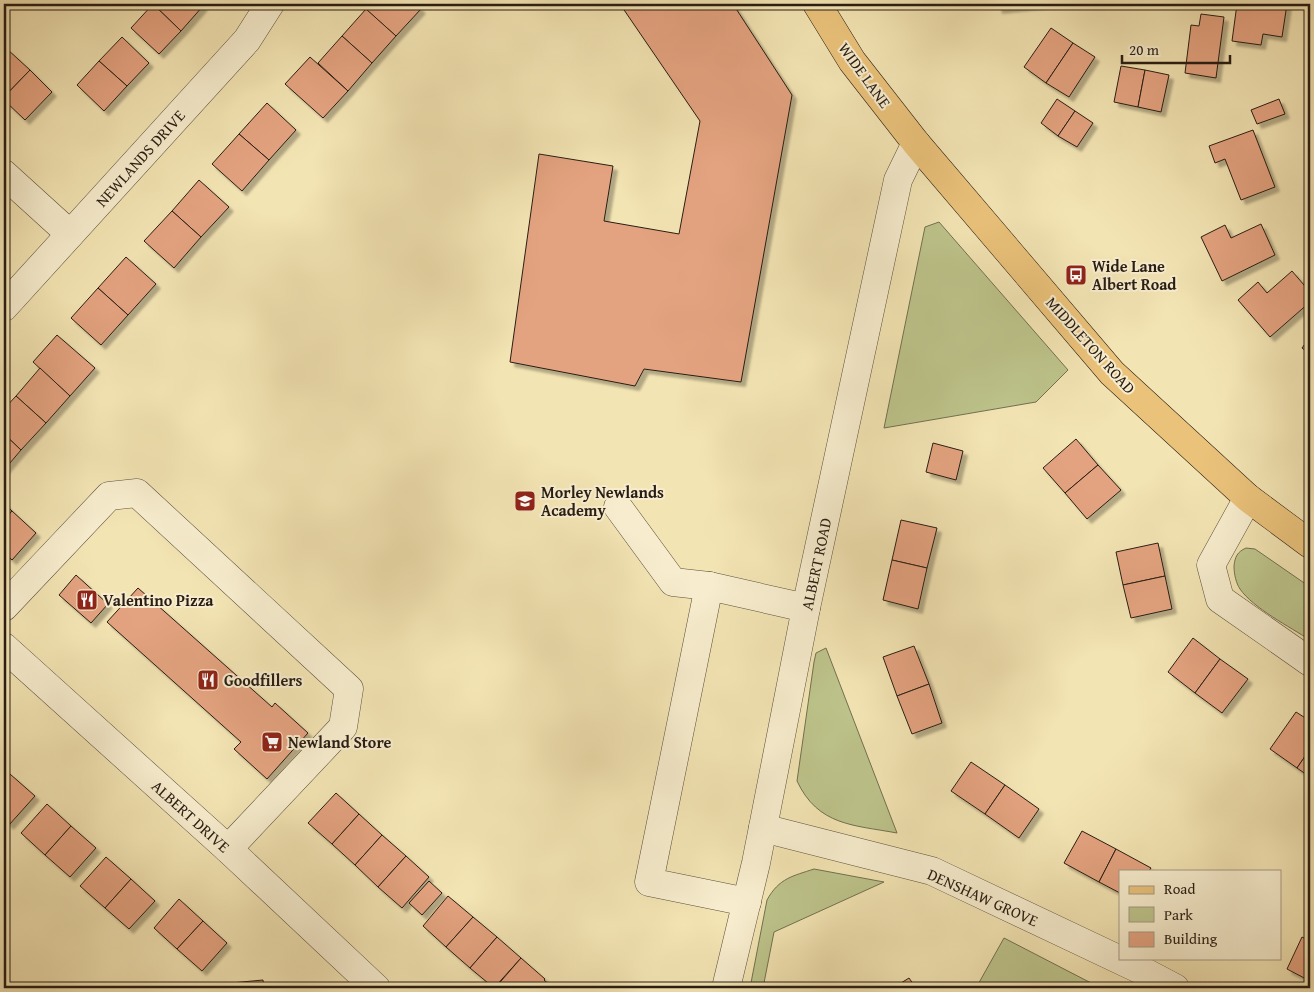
<svg xmlns="http://www.w3.org/2000/svg" width="1314" height="992" font-family="'Gentium Book Plus',serif">
	<style>
		.green { fill: #bdc48b; stroke: #727050 }
		.building { fill: #e4a380; stroke: #281d14; filter: url(#shadow) }
		.lines { fill: none; stroke-linecap: round; stroke-linejoin: round }
		.minor-casing { stroke: #5b4f3c; stroke-width: 29 }
		.major-casing { stroke: #281d14; stroke-width: 29 }
		.minor { stroke: #f7edce; stroke-width: 28 }
		.major { stroke: #eac27a; stroke-width: 28 }
		.labels { text-anchor: middle; stroke-width: 4; stroke-linejoin: round; paint-order: stroke }
		.street-label { font-size: 16px; fill: #281d14; stroke: #f7edce }
		.poi-label { font-size: 16px; font-weight: bold; fill: #281d14; stroke: #f7edce; text-anchor: start }
	</style>
	<defs>
		<filter id="shadow"><feDropShadow dx="4.5" dy="4.5" stdDeviation="1" flood-color="#0004"/></filter>
	</defs>
	<rect width="100%" height="100%" fill="#f3e4b3"/>
	<filter id="stains"><feTurbulence type="fractalNoise" baseFrequency=".004" numOctaves="4"/><feColorMatrix values="0 0 0 0 .2 0 0 0 0 .09 0 0 0 0 .02 0 0 0 .5 -.17"/></filter>
	<radialGradient id="worn" r=".72"><stop offset=".6" stop-color="#630" stop-opacity="0"/><stop offset="1" stop-color="#630" stop-opacity=".3"/></radialGradient>
	<g class="green">
		<path d="M939 222 1068 370 1036 402 884 428 925 227Z"/>
		<path d="M1246 548 1255 549 1310 587V640C1290 627 1253 608 1240 589 1236 583 1234 574 1234 566 1235 557 1237 552 1246 548Z"/>
		<path d="M826 648 897 833C854 825 818 826 797 781L814 662 816 653Z"/>
		<path d="M814 869 884 882 774 932 763 988H750L767 900C779 878 793 876 814 869Z"/>
		<path d="M1004 938 1093 984 1097 988H976Z"/>
	</g>
	<g class="building">
		<path d="M153 4H200L203 6 181 31Z"/>
		<path d="M153 4 181 31 159 54 131 28Z"/>
		<path d="M360 4H415L421 9 396 36Z"/>
		<path d="M620 4H733L792 95 741 382 644 369 635 386 510 362 539 154 613 166 604 221 679 234 700 121Z"/>
		<path d="M997 4H1042L998 9Z"/>
		<path d="M1237 4H1287L1282 37 1263 34 1261 45 1232 41Z"/>
		<path d="M366 9 396 36 372 63 342 36Z"/>
		<path d="M1201 14 1224 17 1216 78 1185 73 1191 25 1199 26Z"/>
		<path d="M1051 28 1073 43 1046 83 1024 67Z"/>
		<path d="M342 36 372 63 348 91 318 63Z"/>
		<path d="M122 37 149 63 127 86 99 61Z"/>
		<path d="M1073 43 1095 57 1069 97 1046 83Z"/>
		<path d="M7 49 30 70 4 97V52Z"/>
		<path d="M310 57 348 91 323 118 285 84Z"/>
		<path d="M99 61 127 86 104 111 77 85Z"/>
		<path d="M1121 66 1145 70 1138 107 1114 102Z"/>
		<path d="M30 70 52 92 25 120 4 100V97Z"/>
		<path d="M1145 70 1169 75 1161 112 1138 107Z"/>
		<path d="M1057 99 1075 111 1058 136 1041 123Z"/>
		<path d="M1279 99 1285 114 1257 124 1251 110Z"/>
		<path d="M267 103 296 130 269 160 239 134Z"/>
		<path d="M1075 111 1093 123 1077 147 1058 136Z"/>
		<path d="M1253 130 1275 187 1241 200 1225 159 1215 163 1209 146Z"/>
		<path d="M239 134 269 160 242 191 212 164Z"/>
		<path d="M199 180 229 207 201 237 172 211Z"/>
		<path d="M172 211 201 237 174 268 144 241Z"/>
		<path d="M1261 224 1275 255 1222 281 1201 237 1225 225 1231 238Z"/>
		<path d="M126 257 156 284 128 315 98 288Z"/>
		<path d="M1292 271 1310 292V302L1270 337 1238 300 1258 282 1267 293Z"/>
		<path d="M98 288 128 315 101 345 71 318Z"/>
		<path d="M57 335 95 368 70 396 33 362Z"/>
		<path d="M1310 337V354L1302 348Z"/>
		<path d="M40 368 70 396 46 423 16 396Z"/>
		<path d="M16 396 46 423 21 450 4 434V409Z"/>
		<path d="M4 434 21 450 4 470Z"/>
		<path d="M1076 439 1098 465 1065 493 1043 468Z"/>
		<path d="M933 443 963 451 956 480 926 472Z"/>
		<path d="M1098 465 1121 490 1087 519 1065 493Z"/>
		<path d="M4 503 12 511 4 520Z"/>
		<path d="M12 511 36 533 12 560 4 553V520Z"/>
		<path d="M901 520 937 528 927 568 892 560Z"/>
		<path d="M1158 543 1165 576 1123 585 1116 552Z"/>
		<path d="M892 560 927 568 918 609 883 600Z"/>
		<path d="M76 575 108 604 91 623 59 595Z"/>
		<path d="M1165 576 1172 609 1131 618 1123 585Z"/>
		<path d="M138 588 272 707 275 703 308 733 267 779 234 749 241 742 107 622Z"/>
		<path d="M1193 638 1220 659 1195 693 1168 672Z"/>
		<path d="M914 646 929 684 897 696 883 657Z"/>
		<path d="M1220 659 1248 679 1222 713 1195 693Z"/>
		<path d="M929 684 942 723 912 734 897 696Z"/>
		<path d="M1296 712 1310 721V749L1297 768 1270 749Z"/>
		<path d="M1310 749V777L1297 768Z"/>
		<path d="M971 762 1005 785 985 814 951 791Z"/>
		<path d="M10 774 35 796 9 825 4 820V781Z"/>
		<path d="M1005 785 1039 809 1019 838 985 814Z"/>
		<path d="M336 793 359 814 332 844 308 823Z"/>
		<path d="M47 804 71 826 45 855 21 833Z"/>
		<path d="M359 814 382 835 355 865 332 844Z"/>
		<path d="M71 826 96 848 70 877 45 855Z"/>
		<path d="M1082 831 1116 849 1099 882 1064 863Z"/>
		<path d="M382 835 406 856 378 887 355 865Z"/>
		<path d="M1116 849 1151 868 1149 871H1120V893L1099 882Z"/>
		<path d="M406 856 429 877 402 908 378 887Z"/>
		<path d="M106 857 131 879 105 908 80 886Z"/>
		<path d="M131 879 155 901 129 929 105 908Z"/>
		<path d="M429 881 442 893 422 915 409 903Z"/>
		<path d="M448 896 473 917 446 947 423 926Z"/>
		<path d="M179 899 203 921 177 949 154 928Z"/>
		<path d="M473 917 497 937 470 968 446 947Z"/>
		<path d="M203 921 227 943 202 971 177 949Z"/>
		<path d="M497 937 521 958 494 988 470 968Z"/>
		<path d="M1302 937 1310 941V981L1287 969Z"/>
		<path d="M521 958 545 979 544 980 553 988H495Z"/>
		<path d="M909 978 916 988H893Z"/>
		<path d="M263 980 264 988H210V985Z"/>
	</g>
	<g class="lines">
		<g class="minor-casing">
			<g id="minor">
				<path d="M4 174 70 234"/>
				<path d="M4 307 247 40 270 4"/>
				<path d="M1248 498 1211 565 1220 599 1310 662"/>
				<path d="M618 507 673 582 709 586"/>
				<path d="M4 607 109 496 137 493 349 689 343 727 228 849"/>
				<path d="M4 647 228 849 376 988"/>
				<path d="M763 828 932 871 1139 969 1175 988"/>
				<path d="M747 902 649 882 709 586 806 608"/>
				<path d="M726 988 756 863 806 608 898 180 916 143"/>
			</g>
		</g>
		<g class="major-casing">
			<path id="major" d="M817 4 852 61 916 143 1112 373 1248 498 1310 544"/>
		</g>
		<use href="#minor" class="minor"/>
		<use href="#major" class="major"/>
	</g>
	<defs>
		<g id="bus-square" transform="scale(1.125)"><rect x="-9" y="-9" width="18" height="18" rx="4" fill="#8f2418" stroke="#f7edce"/><path d="M-5-6H5V4H4V6H2V4H-2V6H-4V4H-5ZM-3.5-4V0h7V-4ZM-3.5 1.2v1.5H-2V1.2ZM2 1.2v1.5H3.5V1.2Z" fill="#fff"/></g>
		<g id="school-square" transform="scale(1.125)"><rect x="-9" y="-9" width="18" height="18" rx="4" fill="#8f2418" stroke="#f7edce"/><path d="M0-5L7-2L0 1L-7-2ZM-4 1L0 2.5L4 1V4Q0 6-4 4Z" fill="#fff"/></g>
		<g id="restaurant-square" transform="scale(1.125)"><rect x="-9" y="-9" width="18" height="18" rx="4" fill="#8f2418" stroke="#f7edce"/><path d="M-5-6h1v4h1v-4h1v4h1v-4h1v5L-1.5 .5V6h-2V.5L-5-1ZM5-6V6H3V1.5H1.5Q1.5-4 5-6Z" fill="#fff"/></g>
		<g id="supermarket-square" transform="scale(1.125)"><rect x="-9" y="-9" width="18" height="18" rx="4" fill="#8f2418" stroke="#f7edce"/><path d="M-6-5.5h2.5l.6 2H6L4.5 2H-2.5L-4.4-4H-6ZM-1.5 3.2a1.3 1.3 0 1 0 .1 0ZM3 3.2a1.3 1.3 0 1 0 .1 0Z" fill="#fff"/></g>
	</defs>
	<g fill-rule="evenodd">
		<use href="#bus-square" x="1076" y="275"/>
		<use href="#school-square" x="525" y="501"/>
		<use href="#restaurant-square" x="87" y="600"/>
		<use href="#restaurant-square" x="208" y="680"/>
		<use href="#supermarket-square" x="272" y="742"/>
	</g>
	<g class="labels">
		<g class="street-label">
			<text transform="translate(865 75) rotate(54)" y="6">WIDE LANE</text>
			<text transform="translate(140 158) rotate(-48)" y="6">NEWLANDS DRIVE</text>
			<text transform="translate(1091 345) rotate(48)" y="6">MIDDLETON ROAD</text>
			<text transform="translate(816 564) rotate(-78)" y="6">ALBERT ROAD</text>
			<text transform="translate(191 816) rotate(42)" y="6">ALBERT DRIVE</text>
			<text transform="translate(983 897) rotate(24)" y="6">DENSHAW GROVE</text>
		</g>
		<g class="poi-label">
			<text x="1092" y="272">Wide Lane<tspan x="1092" dy="18">Albert Road</tspan></text>
			<text x="541" y="498">Morley Newlands<tspan x="541" dy="18">Academy</tspan></text>
			<text x="103" y="606">Valentino Pizza</text>
			<text x="224" y="686">Goodfillers</text>
			<text x="288" y="748">Newland Store</text>
		</g>
	</g>
	<rect width="1314" height="992" fill="none" stroke="#f3e4b3" stroke-width="20"/>
	<rect x="5" y="5" width="1304" height="982" fill="none" stroke="#281d14" stroke-width="2.5"/>
	<rect x="10" y="10" width="1294" height="972" fill="none" stroke="#281d14"/>
	<rect x="1119" y="870" width="162" height="90" fill="#f7edce" stroke="#a49a84"/>
	<rect x="1129" y="886" width="25" height="8" fill="#eac27a" stroke="#a49a84"/>
	<text x="1164" y="894" font-size="15" fill="#281d14">Road</text>
	<rect x="1129" y="907" width="25" height="15" fill="#bdc48b" stroke="#a49a84"/>
	<text x="1164" y="920" font-size="15" fill="#281d14">Park</text>
	<rect x="1129" y="932" width="25" height="15" fill="#e4a380" stroke="#a49a84"/>
	<text x="1164" y="944" font-size="15" fill="#281d14">Building</text>
	<path d="M1122 55v8h108v-8" fill="none" stroke="#281d14" stroke-width="2.5"/>
	<text x="1129" y="55" font-size="15" fill="#281d14" stroke="#f7edce" stroke-width="4" paint-order="stroke">20 m</text>
	<rect width="100%" height="100%" filter="url(#stains)"/>
	<rect width="100%" height="100%" fill="url(#worn)"/>
</svg>
